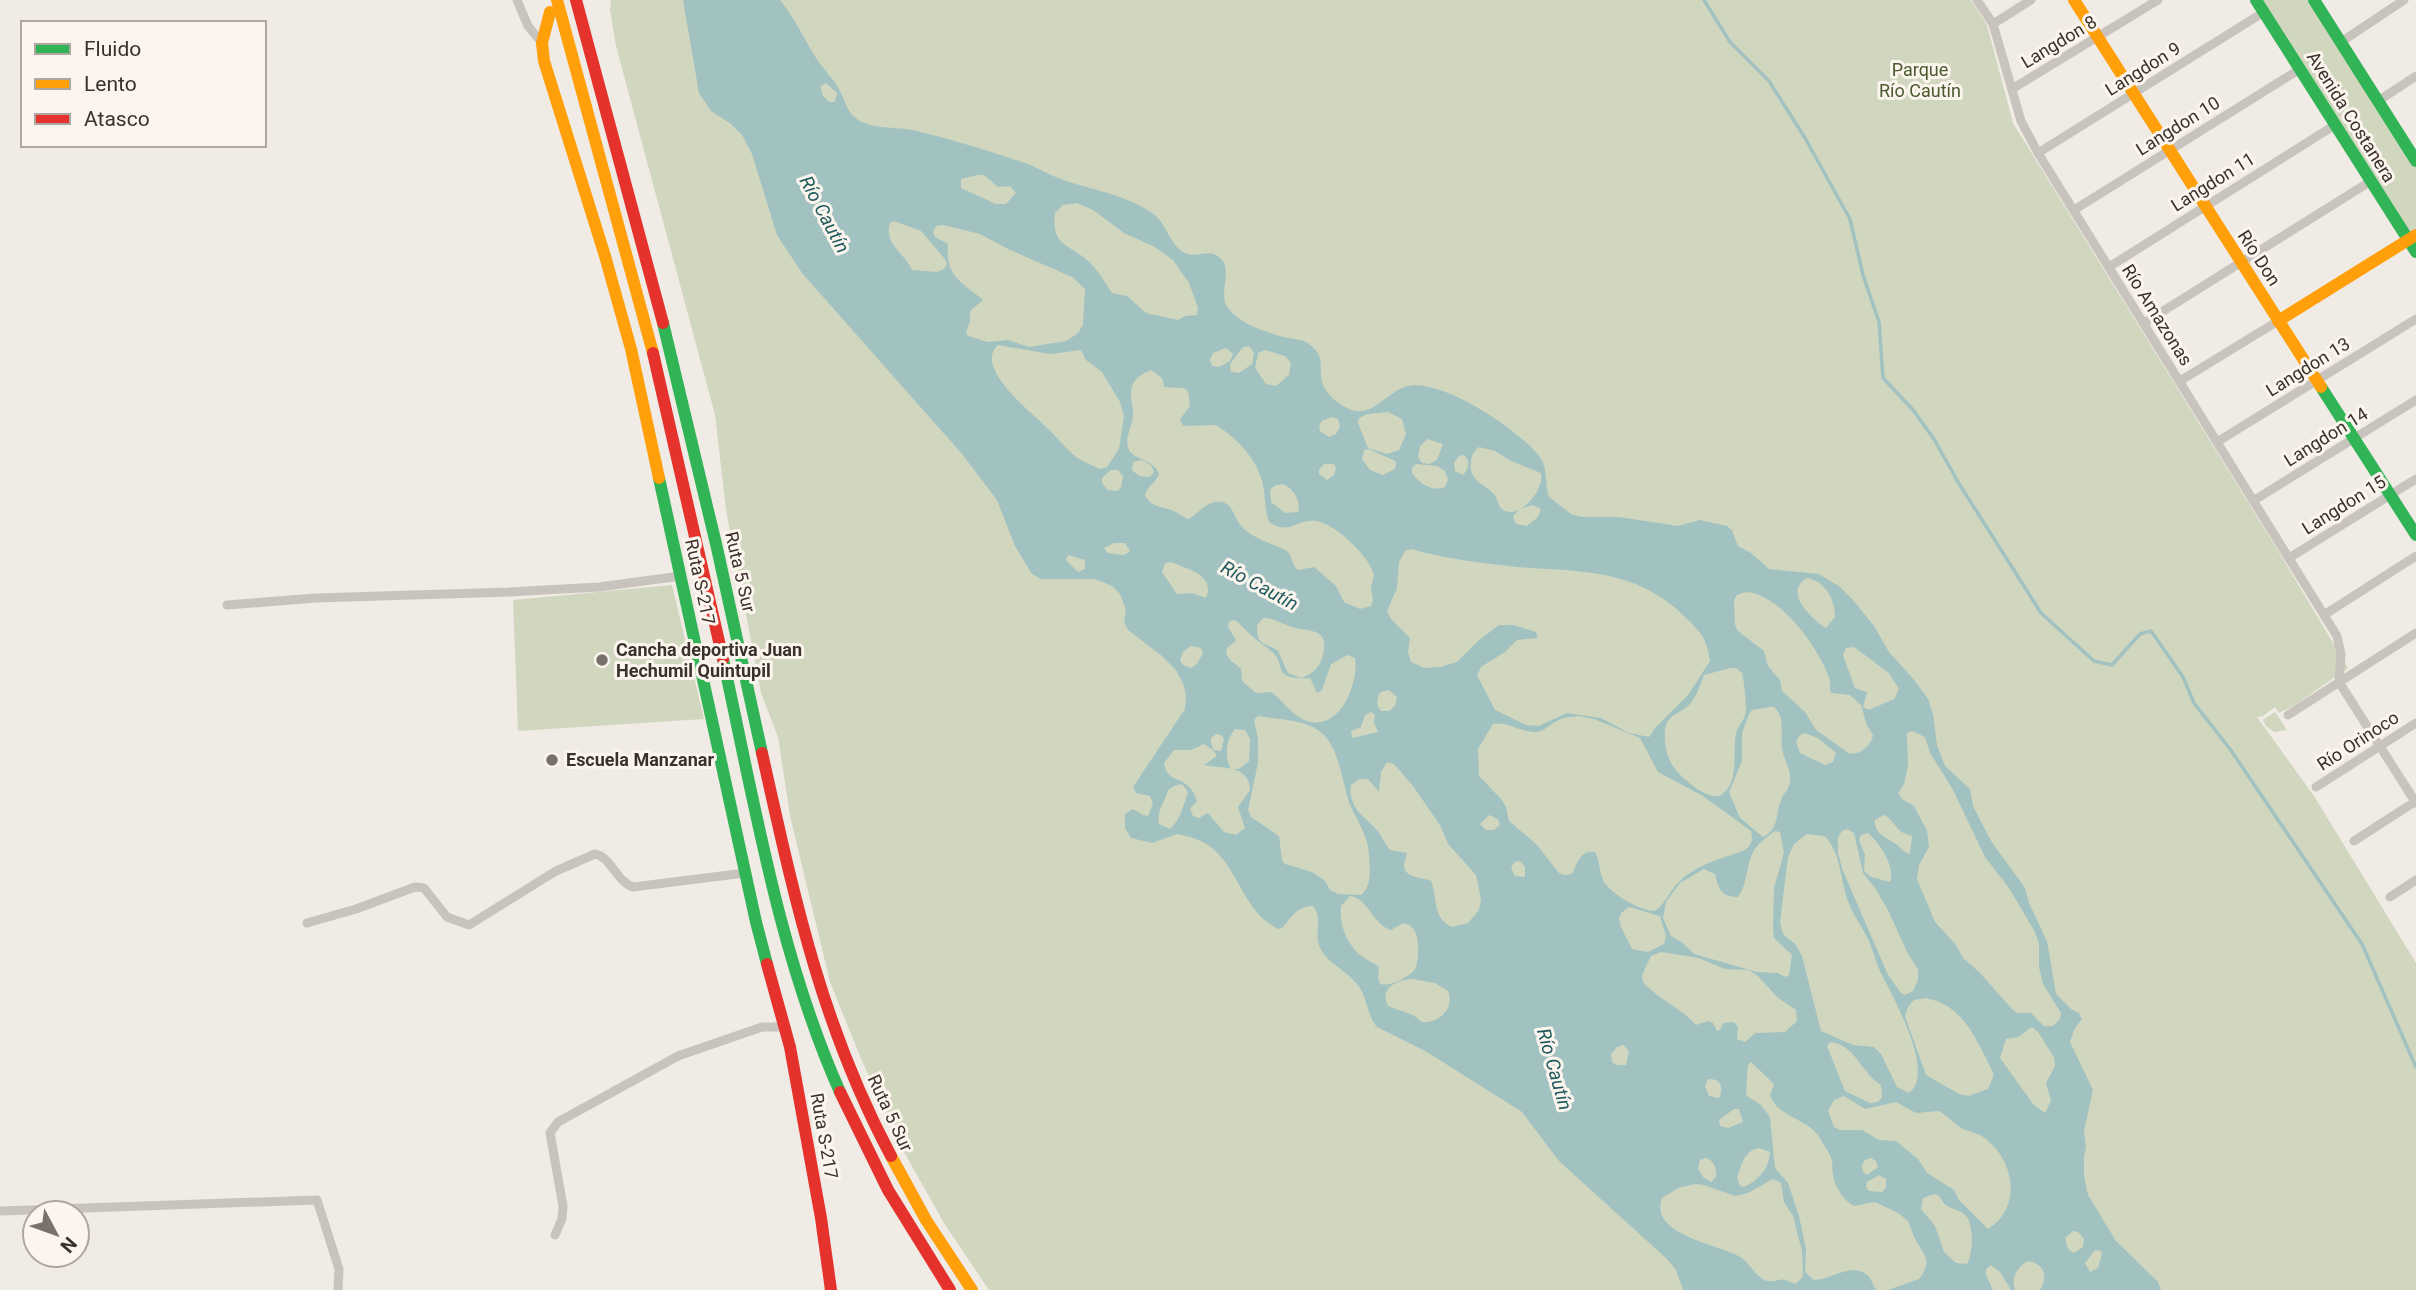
<svg xmlns="http://www.w3.org/2000/svg" width="2416" height="1290" font-family="Roboto,sans-serif">
	<style>
		.green { fill: #d1d6bf }
		.water { fill: #a1c2c1; fill-rule: evenodd }
		.lines { fill: none; stroke-linecap: round; stroke-linejoin: round }
		.stream { stroke: #a1c2c1; stroke-width: 3.5 }
		.street { stroke: #c9c3be; stroke-width: 9 }
		.fast { stroke: #30b455; stroke-width: 12 }
		.slow { stroke: #ff9f0a; stroke-width: 12 }
		.jam { stroke: #e5322d; stroke-width: 12 }
		.poi-dot { fill: #7a716c; stroke: #fbf5ee; stroke-width: 2.5 }
		.labels { text-anchor: middle; stroke-width: 6; stroke-linejoin: round; paint-order: stroke }
		.street-label { font-size: 18px; fill: #3b302b; stroke: #fbf5ee }
		.park-label { font-size: 18px; fill: #4a5a2e; stroke: #fbf5ee }
		.poi-label { font-size: 18px; font-weight: bold; fill: #3b302b; stroke: #fbf5ee; text-anchor: start }
		.water-label { font-size: 19px; font-style: italic; fill: #1f5a5e; stroke: #fbf5ee }
	</style>
	<rect width="100%" height="100%" fill="#f0ebe5"/>
	<g class="green">
		<path d="M611 0H1971L1987 25 2013 123 2277 549 2348 668 2295 705 2279 713 2275 707 2263 716 2257 717 2314 796 2416 963V1290H989L944 1223 904 1152 862 1061 830 982 790 816 778 737 761 693 726 510 715 415 616 46 610 10Z"/>
		<path d="M2259 0H2310L2416 167V248Z"/>
		<path d="M672 585 704 719 518 731 513 600Z"/>
		<path d="M2275 712 2287 730 2274 732 2266 726 2263 720Z"/>
	</g>
	<path class="water" d="M683 0H780C795 18 804 39 816 58 824 70 835 80 841 93 846 103 847 112 857 119 870 129 896 127 913 130 951 139 988 151 1025 163 1038 168 1050 175 1063 180 1092 190 1127 195 1152 213 1167 223 1169 245 1185 253 1195 258 1207 250 1216 255 1237 266 1216 293 1228 308 1240 324 1265 332 1284 337 1292 339 1302 339 1309 344 1327 358 1318 367 1322 382 1325 393 1338 404 1347 408 1372 421 1386 391 1408 386 1442 378 1519 430 1539 456 1549 469 1544 483 1549 497L1571 514 1582 517H1619L1678 526 1700 520 1727 526 1732 530 1738 546 1751 553 1769 569 1819 574 1840 587 1853 600 1874 626 1889 652 1915 681 1928 699 1933 714 1937 745 1945 766 1970 789 1973 806 1991 841 2025 888 2029 903 2047 941 2056 994 2071 1009 2079 1013 2082 1019 2075 1028 2070 1042 2093 1090 2084 1131 2086 1147 2084 1156V1176L2088 1195 2116 1241 2158 1282 2161 1290H2040C2048 1277 2045 1264 2028 1261 2017 1267 2011 1277 2015 1290H2011L2000 1272 1991 1265 1986 1269V1275L1993 1290H1888L1919 1279C1934 1259 1923 1255 1914 1237 1912 1232 1910 1226 1908 1221L1898 1213 1875 1202 1854 1206C1843 1200 1834 1186 1833 1174 1832 1169 1833 1163 1831 1157 1828 1151 1823 1144 1820 1138 1808 1118 1778 1118 1770 1095L1774 1084 1751 1062 1748 1065 1746 1092 1747 1096 1761 1105 1770 1117 1775 1168 1788 1183 1799 1216 1806 1249 1805 1272 1814 1280C1831 1280 1851 1262 1867 1275 1871 1278 1873 1285 1876 1290H1683L1676 1270 1667 1259 1559 1161 1522 1112 1427 1052 1377 1027C1366 1014 1368 996 1356 983 1346 970 1327 963 1320 948 1313 935 1324 919 1313 906 1298 906 1292 916 1283 927L1279 929C1243 914 1239 866 1208 845 1199 839 1187 836 1177 834L1152 843 1131 838 1125 828V814L1133 809 1143 815 1148 816 1153 803 1150 796 1136 793 1133 787 1185 709 1186 695 1183 683 1175 669 1162 656 1128 630 1124 622 1126 610 1120 594 1112 586 1095 579H1041L1032 574 1015 546 997 500 962 454 802 273 777 235 752 154 742 135 731 124 711 111 699 93ZM826 83 837 93 835 102H829L823 96 820 86ZM978 175H984L998 187 1010 186 1016 193 1006 204H996L961 188V179ZM1077 203 1093 210 1124 233 1155 247 1173 260 1189 283 1198 308 1197 315 1185 316 1178 320 1146 313 1127 296 1112 293C1105 282 1098 270 1088 261 1070 244 1051 247 1055 213L1063 205ZM894 221 921 231 945 259 947 264 944 269 937 272 912 270C905 253 883 244 890 223ZM943 225 980 234 1008 249 1072 277 1085 289 1083 325 1077 334 1066 341 1029 347 1008 340 988 342 968 336 966 332 970 321V311L983 300C962 282 945 277 948 244L935 237 933 232 936 226ZM998 345 1050 354 1081 350 1086 360 1102 372 1120 402 1124 416 1119 449 1107 467 1100 469C1092 465 1084 462 1076 457 1065 448 1056 436 1045 426 1031 412 973 367 998 345ZM1249 346 1254 353 1252 364 1239 373 1231 372 1230 364 1243 347ZM1226 348 1233 354 1230 361 1219 367 1212 366 1210 360 1213 353ZM1265 350 1285 356 1291 363 1289 375 1276 386 1266 384 1255 368 1258 353ZM1151 370 1162 378 1164 387 1183 388 1188 391 1190 406 1180 419 1183 426 1216 425C1238 439 1258 460 1263 485 1266 498 1264 512 1270 523 1291 535 1296 519 1316 521 1335 523 1370 557 1374 575L1371 587 1373 601 1371 606 1360 609 1344 602 1336 586 1314 567 1298 570C1291 565 1293 557 1287 551 1273 544 1252 538 1242 527 1233 518 1233 499 1216 502 1205 503 1198 514 1188 519 1182 517 1178 512 1171 510 1160 506 1151 507 1145 495 1147 486 1156 483 1159 474 1153 458 1135 461 1129 450 1123 437 1135 423 1133 411 1132 403 1129 392 1133 384 1137 376 1144 373 1151 370ZM1388 412 1402 419 1406 434 1399 450 1387 454 1368 448 1358 423 1359 418 1367 414ZM1332 417 1338 419 1340 427 1336 434 1329 437 1320 431 1319 426 1322 421ZM1428 439 1443 444 1437 460 1429 464 1422 463 1418 457 1420 446ZM1479 447 1495 451 1511 461 1541 473C1545 489 1520 520 1503 510 1498 507 1498 500 1495 495 1484 483 1468 481 1471 461 1472 454 1474 451 1479 447ZM1369 449 1393 460 1396 462 1395 469 1383 475 1370 470 1362 459 1364 450ZM1463 455C1471 459 1469 469 1463 475L1455 471 1454 463 1459 456ZM1142 460 1151 465 1154 472 1150 477 1139 476 1132 470 1133 462ZM1324 464H1334L1336 468 1334 475 1327 480 1319 474V470ZM1416 464 1437 466 1445 471 1448 480 1445 487C1432 492 1420 484 1412 473V468ZM1111 470H1118L1123 476 1121 487 1117 491 1108 490 1102 483V478ZM1283 484C1294 489 1301 500 1298 512L1285 513 1271 502 1270 490 1274 486ZM1532 505 1541 509 1538 517 1527 526 1516 524 1513 516 1520 509ZM1114 543H1125L1130 551 1124 555 1107 553 1104 548ZM1411 549C1444 559 1483 563 1517 567 1580 572 1635 568 1684 616 1701 633 1706 636 1710 661L1688 695 1656 727 1649 737 1629 733 1601 718 1567 713 1539 726 1526 725 1495 710 1477 675 1481 667 1505 652 1517 640 1538 638 1536 632 1513 625H1499L1478 641 1457 662 1440 667 1424 668 1411 662 1408 652 1410 638 1391 619 1387 611 1397 588 1399 562 1405 551ZM1068 555 1085 560V569L1078 572 1066 560ZM1171 562C1186 569 1216 574 1206 598L1192 593 1177 594 1162 572 1165 563ZM1808 578C1826 582 1835 600 1835 617L1826 628C1811 619 1782 590 1808 578ZM1746 592C1780 594 1818 647 1829 677 1831 683 1829 688 1831 693L1850 695 1861 705 1866 723 1873 735C1872 745 1858 758 1847 752L1816 730 1805 712 1782 691 1780 680 1768 666 1764 651 1738 631 1735 625 1734 600 1737 595ZM1263 618C1273 618 1280 623 1289 626 1310 633 1333 626 1321 661 1317 670 1310 675 1301 678L1288 673 1278 651C1264 641 1257 648 1257 625ZM1233 620 1237 621C1247 632 1257 641 1270 650 1289 664 1268 680 1310 678L1317 693 1322 690 1331 664 1347 655 1355 658C1359 681 1342 728 1311 722 1294 719 1284 701 1271 692L1256 693 1242 681 1241 669C1236 664 1221 656 1228 647 1230 645 1234 643 1236 640L1228 627 1229 622ZM1191 646 1201 648 1203 653 1197 664 1191 668 1183 665 1180 660 1183 652ZM1854 647 1889 673 1899 689 1894 699 1869 710 1863 707 1867 692 1855 688 1843 655 1846 648ZM1730 668H1736L1742 673C1744 680 1746 701 1746 710 1746 719 1738 725 1736 734 1732 753 1740 783 1721 795 1708 803 1675 773 1670 761 1666 753 1664 739 1665 730 1667 714 1681 714 1690 704 1697 696 1700 685 1704 675ZM1389 690 1397 697 1395 706 1389 711H1381C1376 706 1376 697 1381 692ZM1770 707H1774C1786 718 1780 734 1782 749 1784 760 1791 769 1790 780 1790 789 1784 792 1781 800 1775 814 1780 829 1763 837L1740 818 1729 792 1742 761V733L1749 714 1752 710ZM1371 712 1375 715 1374 723 1378 732 1352 738 1351 731 1361 727 1365 715ZM1258 716C1279 720 1308 719 1324 735 1341 754 1342 783 1350 805 1357 820 1369 838 1369 855 1370 869 1372 886 1361 895L1338 894 1330 890 1325 881 1312 872 1285 864 1282 860 1279 836 1251 817 1248 810 1258 763V739L1254 720ZM1579 716 1594 719 1640 738 1658 772 1703 796 1751 831C1753 840 1752 844 1745 850 1722 859 1699 863 1680 881 1670 890 1666 903 1655 911 1640 911 1609 893 1603 880 1599 870 1600 861 1595 852 1579 850 1578 864 1572 874L1564 875 1559 873 1537 845 1509 821 1506 807 1502 800 1479 776 1478 749 1493 724C1508 721 1521 733 1537 732 1545 731 1550 724 1557 721 1563 717 1572 717 1579 716ZM1235 729 1245 730 1250 739 1249 761 1239 769H1231C1224 757 1226 739 1235 729ZM1912 731 1925 737 1930 753 1952 788 1985 857 2009 888 2035 932 2039 944V967L2043 984 2061 1013 2060 1019 2053 1026H2044L2031 1013H2017L2012 1009 1979 972 1963 958 1956 945 1935 922 1917 879 1919 865 1929 847 1927 831 1914 806 1903 800 1898 793 1904 784 1908 766 1907 733ZM1805 733 1818 738 1836 753 1833 762 1825 765 1800 753 1796 741 1800 735ZM1216 734 1221 735 1224 739 1221 751 1214 750 1211 744V738ZM1204 744 1213 750 1217 756 1204 765C1222 769 1249 764 1250 790L1238 807 1245 828 1236 835 1224 832 1208 813 1199 818 1193 816 1190 809 1197 801C1189 773 1167 786 1164 763L1174 750H1191ZM1387 762 1394 764 1413 786 1440 825 1448 844 1476 875 1481 899 1479 910 1468 923 1452 927C1432 918 1438 899 1431 881 1423 877 1403 879 1404 864 1405 860 1406 857 1407 853L1390 850C1384 843 1381 833 1374 827 1361 814 1348 806 1351 785L1359 779H1368L1379 792 1381 772ZM1182 784 1188 792C1184 804 1180 821 1170 829L1159 824C1156 812 1165 802 1168 790L1174 786ZM1489 815 1498 819 1500 825 1494 830H1486L1480 824ZM1883 815 1888 817 1901 832 1912 836 1910 854C1903 852 1902 848 1896 844 1888 839 1873 833 1875 820ZM1847 829 1854 833 1863 873 1875 888 1888 910 1908 954 1918 969V980L1913 991 1905 995 1901 993 1888 975 1843 871 1838 853V837L1842 831ZM1775 831 1780 832 1784 853 1774 888 1773 930 1774 938 1792 955 1789 975 1785 977 1778 973 1757 972 1694 954 1683 943 1671 936 1663 918 1666 902 1680 883 1704 869 1715 874C1718 888 1721 897 1738 897 1748 883 1746 866 1753 852 1758 843 1767 837 1775 831ZM1868 833C1879 842 1896 867 1890 882L1871 877 1864 871 1865 855 1859 840 1861 835ZM1807 834 1825 836C1842 854 1840 884 1850 906 1855 918 1863 928 1868 939 1873 949 1875 960 1879 969 1891 994 1937 1072 1909 1093L1897 1087 1881 1054 1874 1047 1853 1045 1821 1031 1802 956 1795 944 1783 934 1780 922 1788 857 1794 844ZM1520 861 1525 867V877L1515 876 1511 869 1514 862ZM1350 896C1369 899 1372 924 1391 930L1404 923C1410 925 1414 928 1416 934 1419 941 1419 962 1415 969 1409 978 1389 987 1380 984L1378 977 1379 967C1374 963 1369 961 1364 958 1347 946 1339 926 1341 906ZM1629 907 1660 916 1666 936 1664 944 1648 952 1632 949 1621 927 1619 918 1621 913ZM1661 952 1699 958 1725 969 1749 970 1759 977 1777 997 1796 1010 1797 1021 1785 1032 1755 1033 1745 1042 1737 1039 1738 1027 1734 1022 1723 1023 1720 1030 1717 1031 1713 1023 1708 1021 1696 1025C1681 1008 1658 999 1643 982L1642 975 1651 956ZM1411 979 1435 983 1448 991C1455 1008 1440 1023 1422 1022L1413 1015 1388 1006C1379 988 1396 981 1411 979ZM1926 998C1965 1006 1976 1040 1993 1072V1077L1988 1089 1968 1096 1959 1094 1926 1075 1905 1016 1908 1007 1914 1000ZM2032 1027 2038 1032 2054 1057 2055 1066 2046 1083 2051 1101 2045 1113 2033 1104 2000 1058 2006 1039 2018 1037ZM1830 1042C1855 1044 1861 1073 1881 1085L1882 1097 1878 1102 1870 1103 1845 1091 1827 1046ZM1624 1045 1629 1052 1626 1065H1616L1612 1062 1611 1054 1617 1047ZM1708 1079C1721 1078 1724 1088 1719 1098L1709 1096 1705 1086ZM1844 1096 1865 1109 1896 1102 1916 1113 1939 1111C1947 1115 1953 1123 1961 1128 1969 1132 1979 1133 1986 1139 2015 1162 2022 1208 1988 1229L1959 1200 1954 1190 1927 1173 1918 1159 1896 1141 1879 1140 1862 1130H1840L1834 1127 1828 1111 1834 1100ZM1734 1109H1739L1743 1122 1728 1128 1720 1126 1719 1120ZM1759 1148 1770 1152C1769 1169 1759 1180 1744 1187L1740 1186 1737 1178C1742 1165 1743 1151 1759 1148ZM1706 1158C1714 1160 1717 1169 1716 1177L1711 1182 1703 1177 1698 1168 1700 1160ZM1871 1158 1876 1161 1878 1167 1867 1175 1863 1172 1862 1165 1865 1160ZM1879 1175 1886 1179V1188L1882 1192 1869 1191 1866 1187 1867 1182ZM1773 1179 1781 1183 1784 1202 1793 1216 1802 1251 1803 1276 1796 1284C1792 1283 1789 1281 1786 1280 1779 1278 1772 1284 1765 1280 1755 1276 1750 1264 1742 1258 1723 1245 1648 1236 1662 1198L1678 1188 1695 1184 1704 1185 1735 1196 1748 1193ZM1934 1194C1942 1196 1940 1200 1946 1205 1952 1210 1960 1209 1966 1216 1974 1225 1973 1255 1967 1264L1956 1263 1944 1252 1935 1226 1921 1209 1923 1198ZM2073 1231 2078 1232 2084 1239 2083 1247 2074 1253 2068 1249 2065 1238ZM2095 1250 2101 1251 2102 1254 2098 1268 2090 1272 2085 1263Z"/>
	<g class="lines">
		<path class="stream" d="M1704 0 1730 42 1769 81 1805 138 1850 219 1863 275 1879 322 1883 378 1913 410 1934 439 1958 482 2041 613 2094 661 2112 665 2140 634 2151 631 2183 677 2194 703 2230 749 2362 944 2416 1067"/>
		<g class="street">
			<path d="M517 0 528 26 542 43"/>
			<path d="M1977 0 1993 24 2021 121 2038 153 2337 636 2341 654 2339 682 2416 803"/>
			<path d="M1993 24 2031 0"/>
			<path d="M2341 42 2404 0"/>
			<path d="M2012 89 2158 0"/>
			<path d="M2378 101 2416 76"/>
			<path d="M2038 153 2264 12"/>
			<path d="M2074 210 2300 69"/>
			<path d="M2109 267 2335 125"/>
			<path d="M2144 323 2371 181"/>
			<path d="M2180 381 2278 321"/>
			<path d="M2217 442 2416 319"/>
			<path d="M2253 501 2416 400"/>
			<path d="M2289 558 2416 479"/>
			<path d="M227 605 316 598 509 592 599 587 681 576"/>
			<path d="M2324 615 2416 556"/>
			<path d="M2288 715 2416 633"/>
			<path d="M2316 787 2416 723"/>
			<path d="M2354 841 2416 801"/>
			<path d="M2390 897 2416 880"/>
			<path d="M307 923 356 909 415 887 424 888 447 917 469 925 556 871 595 854C611 857 616 881 633 887L745 873"/>
			<path d="M0 1211 317 1200 339 1269 338 1290"/>
			<path d="M555 1235 562 1219 563 1206 550 1133 558 1122 678 1056 762 1027H786"/>
		</g>
		<g class="fast">
			<path d="M2256 0 2416 252"/>
			<path d="M2314 0 2416 161"/>
			<path d="M663 323 717 548 762 753"/>
			<path d="M2321 387 2416 535"/>
			<path d="M659 478 756 922 767 964"/>
			<path d="M723 659C755 805 779 955 840 1092"/>
		</g>
		<g class="slow">
			<path d="M557 0 653 353"/>
			<path d="M2074 0 2321 387"/>
			<path d="M550 12 542 43 544 61 605 256 631 349 659 478"/>
			<path d="M2278 321 2416 235"/>
			<path d="M891 1156 926 1220 972 1290"/>
		</g>
		<g class="jam">
			<path d="M576 0 663 323"/>
			<path d="M653 353 723 659"/>
			<path d="M762 753C794 896 821 1025 891 1156"/>
			<path d="M767 964 790 1047 821 1218 831 1290"/>
			<path d="M840 1092 888 1190 950 1290"/>
		</g>
	</g>
	<g class="poi-dot">
		<circle cx="602" cy="660" r="7"/>
		<circle cx="552" cy="760" r="7"/>
	</g>
	<g class="labels">
		<g class="street-label">
			<text transform="translate(2059 42) rotate(-31)" y="6">Langdon 8</text>
			<text transform="translate(2143 69) rotate(-32)" y="6">Langdon 9</text>
			<text transform="translate(2351 117) rotate(58)" y="6">Avenida Costanera</text>
			<text transform="translate(2178 126) rotate(-32)" y="6">Langdon 10</text>
			<text transform="translate(2213 182) rotate(-32)" y="6">Langdon 11</text>
			<text transform="translate(2259 258) rotate(57)" y="6">Río Don</text>
			<text transform="translate(2157 315) rotate(58)" y="6">Río Amazonas</text>
			<text transform="translate(2308 367) rotate(-32)" y="6">Langdon 13</text>
			<text transform="translate(2326 437) rotate(-32)" y="6">Langdon 14</text>
			<text transform="translate(2344 505) rotate(-32)" y="6">Langdon 15</text>
			<text transform="translate(740 572) rotate(77)" y="6">Ruta 5 Sur</text>
			<text transform="translate(700 582) rotate(78)" y="6">Ruta S-217</text>
			<text transform="translate(2358 741) rotate(-33)" y="6">Río Orinoco</text>
			<text transform="translate(890 1113) rotate(65)" y="6">Ruta 5 Sur</text>
			<text transform="translate(824 1136) rotate(80)" y="6">Ruta S-217</text>
		</g>
		<g class="park-label">
			<text x="1920" y="76">Parque<tspan x="1920" dy="21">Río Cautín</tspan></text>
		</g>
		<g class="poi-label">
			<text x="616" y="656">Cancha deportiva Juan<tspan x="616" dy="21">Hechumil Quintupil</tspan></text>
			<text x="566" y="766">Escuela Manzanar</text>
		</g>
		<g class="water-label">
			<text transform="translate(825 214) rotate(62)" y="7">Río Cautín</text>
			<text transform="translate(1260 585) rotate(28)" y="7">Río Cautín</text>
			<text transform="translate(1555 1069) rotate(74)" y="7">Río Cautín</text>
		</g>
	</g>
	<rect x="21" y="21" width="245" height="126" fill="#fbf5ee" stroke="#aea6a0" stroke-width="2"/>
	<rect x="35" y="44" width="35" height="10" fill="#30b455" stroke="#aea6a0" stroke-width="2"/>
	<text x="84" y="56" font-size="21" fill="#3b302b">Fluido</text>
	<rect x="35" y="79" width="35" height="10" fill="#ff9f0a" stroke="#aea6a0" stroke-width="2"/>
	<text x="84" y="91" font-size="21" fill="#3b302b">Lento</text>
	<rect x="35" y="114" width="35" height="10" fill="#e5322d" stroke="#aea6a0" stroke-width="2"/>
	<text x="84" y="126" font-size="21" fill="#3b302b">Atasco</text>
	<g transform="translate(56 1234) rotate(131)"><circle r="33" fill="#fbf5ee" stroke="#aea6a0" stroke-width="2"/>
	<path d="M0-5L12 26L0 18L-12 26Z" fill="#7a716c"/>
	<text y="-10" font-size="19" font-weight="bold" text-anchor="middle" fill="#3b302b">N</text>
	</g>
</svg>
